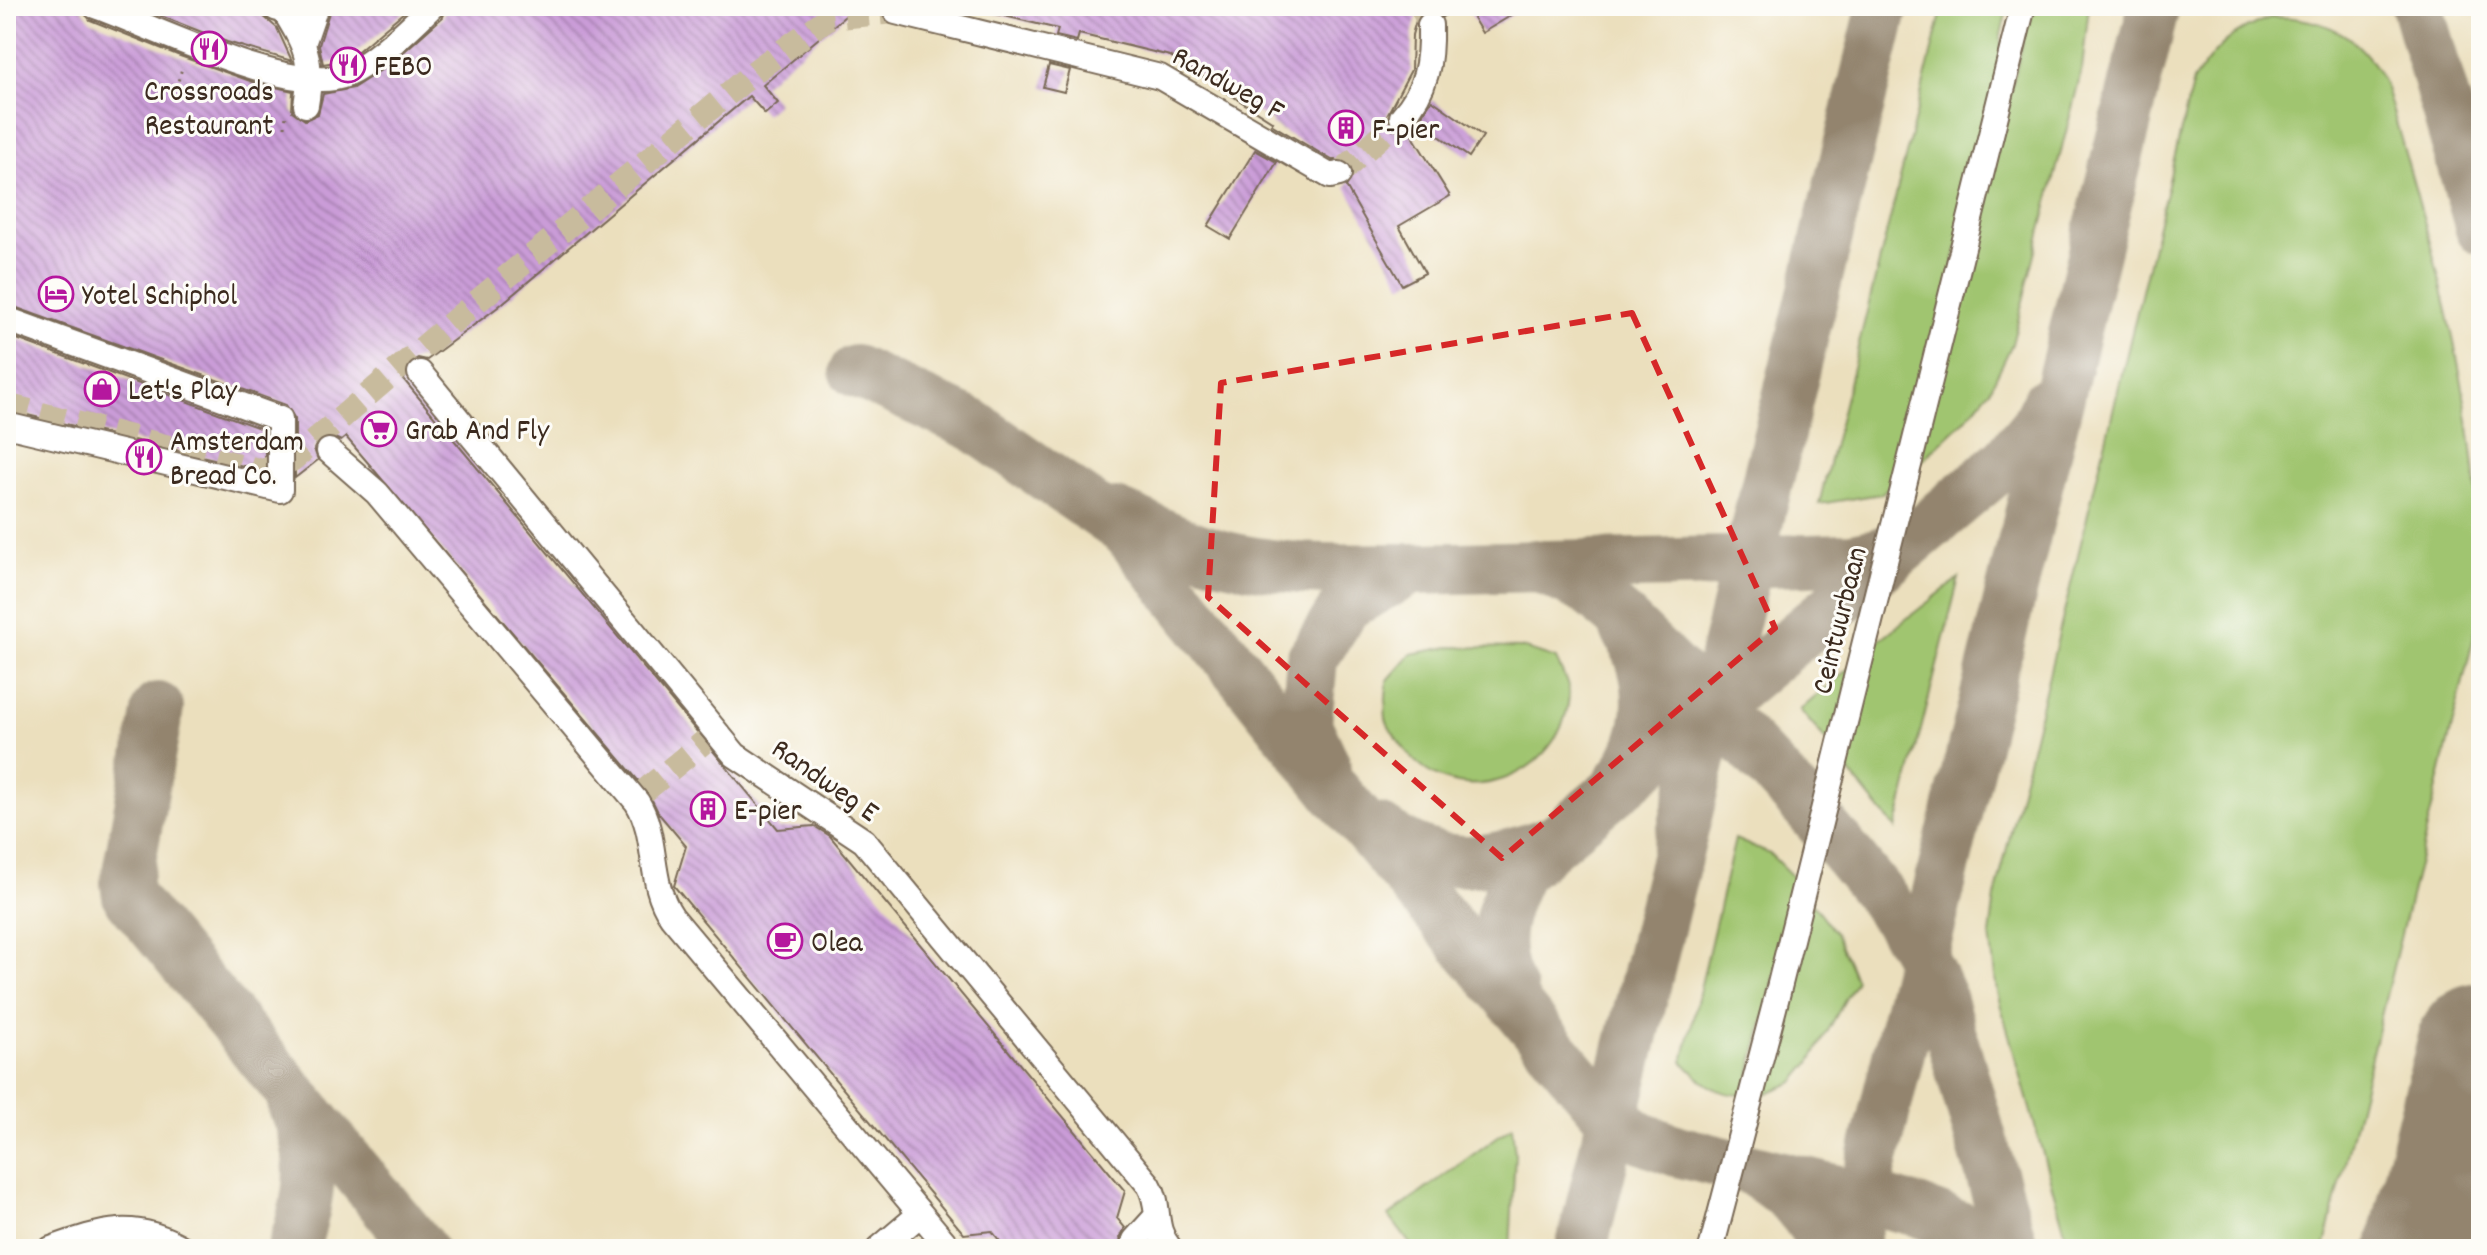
<svg xmlns="http://www.w3.org/2000/svg" width="2487" height="1255" font-family="Dekko,sans-serif">
	<style>
		.grass { fill: #a0c56f; stroke: #6e7846; stroke-width: 2 }
		.lines { fill: none; stroke-linecap: round; stroke-linejoin: round }
		.taxiway { stroke: #93846e; stroke-width: 52 }
		.runway { stroke: #93846e; stroke-width: 128 }
		.building { fill: url(#building-back-hatch) }
		.minor-tunnel { stroke: #c8bb9d; stroke-width: 24; stroke-dasharray: 24 12; stroke-linecap: butt }
		.minor-casing { stroke: #796956; stroke-width: 28 }
		.major-casing { stroke: #796956; stroke-width: 34 }
		.path { stroke: #796956; stroke-width: 3; stroke-dasharray: 2 6; stroke-linecap: butt }
		.minor { stroke: #fff; stroke-width: 24 }
		.major { stroke: #fff; stroke-width: 30 }
		.marked { fill: none; stroke: #d62828; stroke-width: 6; stroke-dasharray: 16 10; stroke-linejoin: round }
		.labels { text-anchor: middle; stroke-width: 6; stroke-linejoin: round; paint-order: stroke }
		.poi-label { font-size: 30px; fill: #3b2a1e; stroke: #fdfcf7; text-anchor: start }
		.street-label { font-size: 30px; fill: #3b2a1e; stroke: #fdfcf7 }
	</style>
	<defs>
		<pattern id="building-back-hatch" width="6" height="6" patternUnits="userSpaceOnUse" patternTransform="scale(2)"><rect width="6" height="6" fill="#ca9cd8"/><path d="M-1 5l2 2M0 0l6 6M5-1l2 2" fill="none" stroke="#a57faf"/></pattern>
	</defs>
	<rect width="100%" height="100%" fill="#fdfcf7"/>
	<filter id="ink" filterUnits="userSpaceOnUse"><feTurbulence type="fractalNoise" baseFrequency=".0125" numOctaves="2"/><feDisplacementMap in="SourceGraphic" scale="16" xChannelSelector="R" yChannelSelector="G"/><feConvolveMatrix kernelMatrix="1 2 1 2 8 2 1 2 1" color-interpolation-filters="sRGB"/></filter>
	<filter id="wash" filterUnits="userSpaceOnUse"><feTurbulence type="fractalNoise" baseFrequency=".006" numOctaves="4" result="noise"/><feDisplacementMap in="SourceGraphic" scale="32" xChannelSelector="R" yChannelSelector="G"/><feGaussianBlur stdDeviation="1.8" result="paint"/><feColorMatrix in="noise" values="0 0 0 0 0 0 0 0 0 0 0 0 0 0 0 0 0 1.4 0 .05"/><feComposite in="paint" operator="in"/></filter>
	<g filter="url(#wash)">
		<rect width="100%" height="100%" fill="#ebdfbd"/>
		<g class="grass">
			<path d="M1943 6H2008L2001 35 2002 70 1901 476 1881 494 1819 504Z"/>
			<path d="M2032 6H2089L2082 69 2012 344 1990 390 1965 420 1918 464Z"/>
			<path d="M2272 17C2328 17 2367 38 2387 91 2439 271 2487 425 2479 616L2324 1249H2070L1997 993 1990 935 1995 897 2193 81C2217 46 2232 31 2272 17Z"/>
			<path d="M1959 578 1896 829 1846 768 1878 641Z"/>
			<path d="M1449 647 1523 648 1556 659C1560 669 1569 683 1569 693 1566 777 1452 822 1401 744 1396 737 1387 727 1386 718 1384 707 1387 693 1387 681L1411 654Z"/>
			<path d="M1854 664 1834 750 1800 710Z"/>
			<path d="M1735 839 1770 854 1798 882 1745 1095C1717 1096 1701 1081 1683 1062Z"/>
			<path d="M1812 903 1835 933 1856 980 1810 1063 1794 1082 1760 1096Z"/>
			<path d="M1512 1126 1515 1154 1510 1249H1414L1389 1216Z"/>
		</g>
		<g class="lines">
			<g class="taxiway">
				<path d="M2417 6 2481 228"/>
				<path d="M855 371 973 425 1127 532 1338 795 1605 1111 1639 1137 1677 1151 1918 1211 1960 1227 1988 1249"/>
				<path d="M1116 514C1143 525 1169 538 1196 548 1261 572 1337 570 1405 569"/>
				<path d="M1535 565 1587 589 1616 613C1696 692 1778 770 1849 857 1885 900 1918 942 1939 994L2013 1249"/>
				<path d="M158 708 126 883 128 896 421 1249"/>
				<path d="M1325 766 1306 725 1312 659 1346 605 1412 569 1852 559 1882 553 1900 543"/>
				<path d="M1621 780C1655 735 1657 676 1626 629"/>
				<path d="M1378 829C1439 872 1485 867 1552 841"/>
				<path d="M1512 993C1488 950 1499 912 1519 871L2006 461 2036 425 2047 403"/>
				<path d="M1758 1174C1789 1194 1811 1214 1825 1249"/>
				<path d="M293 1249C310 1200 318 1153 293 1105"/>
				<path d="M1581 1249 1883 6"/>
				<path d="M1851 1249 2154 6"/>
			</g>
			<path class="runway" d="M2431 1249 2481 1046"/>
		</g>
		<g id="blocks">
			<g class="building">
				<path d="M6 6H80L90 20 180 56 253 82 293 91 292 111 305 120 318 114 323 94 353 88 389 65 443 17 447 6H857L763 85 778 103 765 114 749 96 498 307 427 360 418 358 410 362 404 380 778 829 814 826 830 836 1125 1191 1117 1218 1125 1228 1120 1238 1123 1249H1006L992 1231 964 1234 674 886 686 846 659 814 648 792 346 437 341 441 331 436 318 441 314 449 318 460 295 478V419L286 405 6 304Z"/>
				<path d="M136 6H260L263 16 277 28 292 61 227 42Z"/>
				<path d="M331 6H411L359 50 341 61 323 64 319 45Z"/>
				<path d="M989 6H1460L1442 17 1429 10 1417 17 1412 35 1411 70 1387 115 1393 129 1409 130 1450 196 1399 226 1425 273 1402 285 1346 187 1354 172 1344 160H1332L1271 124 1273 122 1170 56 1079 34 1077 41 1056 36 1058 29 988 12Z"/>
				<path d="M1466 6H1527L1482 33Z"/>
				<path d="M1049 65 1070 70 1064 92 1043 87Z"/>
				<path d="M1432 100 1483 136 1469 157 1418 121Z"/>
				<path d="M1255 150 1277 162 1230 239 1208 226Z"/>
				<path d="M6 335 265 430V471L6 410Z"/>
			</g>
		</g>
	</g>
	<g filter="url(#ink)">
		<use href="#blocks" fill-opacity="0" stroke="#796956" stroke-width="2"/>
		<g class="lines">
			<g class="minor-tunnel">
				<path d="M1421 6 1430 25"/>
				<path d="M1339 174 1402 117"/>
				<path d="M6 405 262 471 292 460 468 309 758 69 828 18 896 12 903 6"/>
				<path d="M642 793 705 741"/>
			</g>
			<g class="minor-casing">
				<g id="minor">
					<path d="M95 6C152 26 292 97 346 75 373 63 411 27 432 6"/>
					<path d="M282 7C305 45 314 59 306 105"/>
					<path d="M896 12 1160 77 1330 176 1339 174"/>
					<path d="M304 41 316 6"/>
					<path d="M1402 117C1427 89 1431 62 1430 25"/>
					<path d="M6 319 280 419V490L6 425"/>
					<path d="M420 373 735 755 864 841 1149 1185C1162 1207 1151 1226 1170 1249"/>
					<path d="M329 451 377 493 637 802C659 837 647 882 672 917L950 1249"/>
					<path d="M1135 1240 1155 1218"/>
					<path d="M51 1249C102 1231 134 1219 184 1249"/>
					<path d="M879 1249 919 1215"/>
					<path d="M1711 1249 1774 1008 2023 6"/>
				</g>
			</g>
			<g class="major-casing">
				<path id="major" d="M278 6H294"/>
			</g>
			<g class="path">
				<path d="M6 17 10 6"/>
				<path d="M176 88 183 65"/>
				<path d="M285 127 286 114"/>
			</g>
			<use href="#minor" class="minor"/>
			<use href="#major" class="major"/>
		</g>
	</g>
	<path class="marked" d="M1632 313 1775 628 1502 858 1208 597 1221 383Z"/>
	<defs>
		<g id="restaurant-ring" transform="scale(1.8)"><circle r="9.5" fill="#fdfcf7" stroke="#b5179e" stroke-width="1.5"/><path d="M-5-6h1v4h1v-4h1v4h1v-4h1v5L-1.5 .5V6h-2V.5L-5-1ZM5-6V6H3V1.5H1.5Q1.5-4 5-6Z" fill="#b5179e"/></g>
		<g id="building-ring" transform="scale(1.8)"><circle r="9.5" fill="#fdfcf7" stroke="#b5179e" stroke-width="1.5"/><path d="M-4-6H4V6H1V3H-1V6H-4ZM-2.5-4.3h1.7v1.8h-1.7ZM.8-4.3h1.7v1.8H.8ZM-2.5-1h1.7V.8h-1.7ZM.8-1h1.7V.8H.8Z" fill="#b5179e"/></g>
		<g id="hotel-ring" transform="scale(1.8)"><circle r="9.5" fill="#fdfcf7" stroke="#b5179e" stroke-width="1.5"/><path d="M-6-4.5h1.5V1H6V5H4.5V3h-9V5H-6ZM-4 0a1.8 1.8 0 1 1 3.6 0ZM.5 0V-2.5h3Q6-2.5 6 0Z" fill="#b5179e"/></g>
		<g id="shop-ring" transform="scale(1.8)"><circle r="9.5" fill="#fdfcf7" stroke="#b5179e" stroke-width="1.5"/><path d="M-5-2.5h2.3a2.7 3.5 0 0 1 5.4 0H5L5.5 6h-11ZM-1.5-2.5h3a1.5 2.3 0 0 0-3 0Z" fill="#b5179e"/></g>
		<g id="supermarket-ring" transform="scale(1.8)"><circle r="9.5" fill="#fdfcf7" stroke="#b5179e" stroke-width="1.5"/><path d="M-6-5.5h2.5l.6 2H6L4.5 2H-2.5L-4.4-4H-6ZM-1.5 3.2a1.3 1.3 0 1 0 .1 0ZM3 3.2a1.3 1.3 0 1 0 .1 0Z" fill="#b5179e"/></g>
		<g id="cafe-ring" transform="scale(1.8)"><circle r="9.5" fill="#fdfcf7" stroke="#b5179e" stroke-width="1.5"/><path d="M-5.5-4.5H6V0H3Q3 3.5 0 3.5H-2.5Q-5.5 3.5-5.5 0ZM3-3.2v2h1.7v-2ZM-6 4.5H4V6H-6Z" fill="#b5179e"/></g>
	</defs>
	<g fill-rule="evenodd">
		<use href="#restaurant-ring" x="209" y="49"/>
		<use href="#restaurant-ring" x="348" y="65"/>
		<use href="#building-ring" x="1346" y="128"/>
		<use href="#hotel-ring" x="56" y="294"/>
		<use href="#shop-ring" x="102" y="389"/>
		<use href="#supermarket-ring" x="379" y="429"/>
		<use href="#restaurant-ring" x="144" y="457"/>
		<use href="#building-ring" x="708" y="809"/>
		<use href="#cafe-ring" x="785" y="941"/>
	</g>
	<g class="labels">
		<g class="poi-label">
			<text x="374" y="75">FEBO</text>
			<text x="209" y="100" text-anchor="middle">Crossroads<tspan x="209" dy="34">Restaurant</tspan></text>
			<text x="1372" y="138">F-pier</text>
			<text x="82" y="304">Yotel Schiphol</text>
			<text x="128" y="399">Let's Play</text>
			<text x="405" y="439">Grab And Fly</text>
			<text x="170" y="450">Amsterdam<tspan x="170" dy="34">Bread Co.</tspan></text>
			<text x="734" y="819">E-pier</text>
			<text x="811" y="951">Olea</text>
		</g>
		<g class="street-label">
			<text transform="translate(1229 82) rotate(29)" y="10">Randweg F</text>
			<text transform="translate(1838 620) rotate(-76)" y="10">Ceintuurbaan</text>
			<text transform="translate(826 779) rotate(35)" y="10">Randweg E</text>
		</g>
	</g>
	<rect width="2487" height="1255" fill="none" stroke="#fdfcf7" stroke-width="32"/>
</svg>
